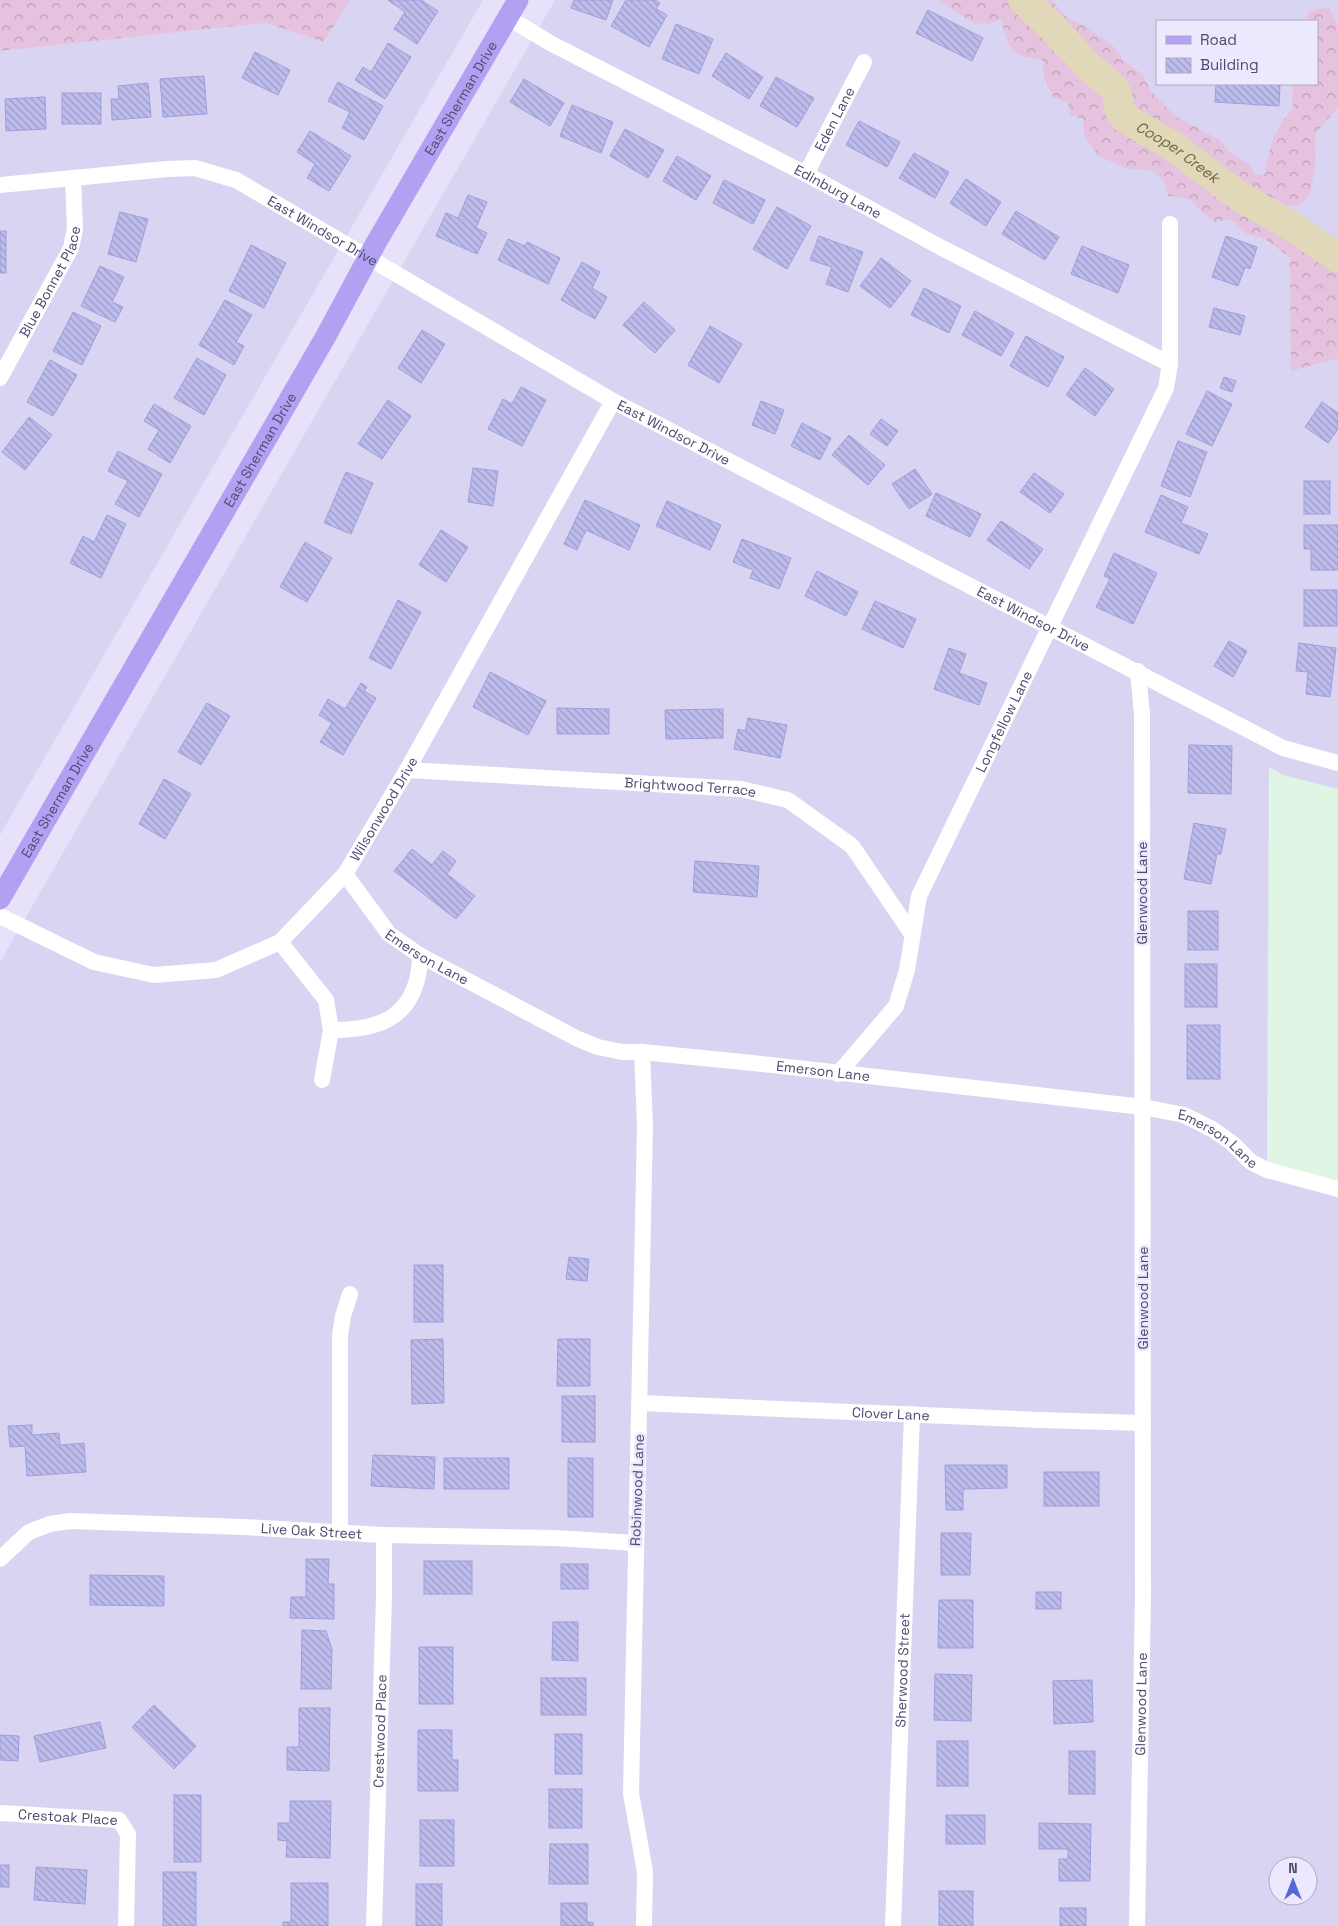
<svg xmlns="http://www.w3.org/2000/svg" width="1338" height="1926" font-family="'Space Grotesk',sans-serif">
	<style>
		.residential { fill: #d9d4f2; fill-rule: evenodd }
		.education { fill: #dff6e5 }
		.forest { fill: url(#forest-crowns) }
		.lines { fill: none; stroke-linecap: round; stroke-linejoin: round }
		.river { stroke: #e1d7b9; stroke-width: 30 }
		.building { fill: url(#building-back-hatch); stroke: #9e9fdd }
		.minor { stroke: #fff; stroke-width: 16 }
		.major { stroke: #b3a0f3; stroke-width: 21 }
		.labels { text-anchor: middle; stroke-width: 5; stroke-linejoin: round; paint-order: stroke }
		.street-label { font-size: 14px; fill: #4b4c6f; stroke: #ece8fd }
		.water-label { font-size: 15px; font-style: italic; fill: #736841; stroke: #ece8fd }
	</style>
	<defs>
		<pattern id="forest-crowns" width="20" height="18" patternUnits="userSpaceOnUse" patternTransform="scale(1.25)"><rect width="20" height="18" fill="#e5c2de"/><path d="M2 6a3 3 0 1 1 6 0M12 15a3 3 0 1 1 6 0" fill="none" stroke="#bca0b8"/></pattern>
		<pattern id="building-back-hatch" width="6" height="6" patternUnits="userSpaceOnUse" patternTransform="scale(1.25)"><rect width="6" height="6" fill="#bdbcec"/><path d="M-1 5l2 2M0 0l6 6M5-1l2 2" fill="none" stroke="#9c9bc3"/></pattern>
	</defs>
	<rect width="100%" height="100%" fill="#e7e2fa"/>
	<g class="residential">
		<path d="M350 0H483L0 835V51L265 23 324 42Z"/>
		<path d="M555 0H1338V1926H0V962ZM1157 21H1317V84H1157ZM1278 1866H1308V1896H1278Z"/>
	</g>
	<path class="education" d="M1269 767 1283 775 1338 789V1189L1267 1170Z"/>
	<g class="forest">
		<path d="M0 0H350L324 42 265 23 0 51Z"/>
		<path d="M939 0H1051L1069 19 1085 26 1113 46 1123 60 1143 75 1150 90 1175 116 1218 139 1232 154 1248 164 1256 175 1265 174C1269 148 1275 127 1294 108L1292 100 1293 84H1317V21H1307L1308 12 1329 7 1338 28V107L1315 134V169L1309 196 1299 206 1282 205 1269 218 1281 223 1338 262V358L1291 371 1290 258 1265 239 1245 233 1231 219 1215 222 1202 212 1190 199 1168 196 1164 181 1153 171 1125 168 1099 156 1085 138 1083 119 1070 115 1068 103 1053 97 1044 77 1043 60C1010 56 1008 49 1001 18L990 24 973 23Z"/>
	</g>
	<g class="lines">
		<path class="river" id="s1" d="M1023 0 1051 26 1087 65 1113 87 1117 94 1120 111 1126 119 1173 146 1239 196 1293 227 1338 258"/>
	</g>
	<g class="building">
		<path d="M388 0H421L438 11 417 44 394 29 405 12Z"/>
		<path d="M574 0H613L606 20 571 8Z"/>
		<path d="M626 0H655L660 3 656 9 667 15 649 47 611 26Z"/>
		<path d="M928 10 983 38 972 61 916 33Z"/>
		<path d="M676 24 713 39 699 74 662 59Z"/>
		<path d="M388 43 411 57 385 99 355 80 363 67 371 72Z"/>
		<path d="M255 52 290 70 278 95 242 78Z"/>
		<path d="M726 53 763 77 749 99 712 76Z"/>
		<path d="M204 76 207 114 163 117 160 79Z"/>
		<path d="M776 77 814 98 797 127 760 106Z"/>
		<path d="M524 79 564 103 550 126 510 102Z"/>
		<path d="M338 82 383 106 364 140 342 128 350 112 328 101Z"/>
		<path d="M148 83 151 117 112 120 111 99H119L118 86Z"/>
		<path d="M1216 84H1280L1279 106 1215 102Z"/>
		<rect x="62" y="93" width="39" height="31"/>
		<path d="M45 97 46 129 6 131 5 99Z"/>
		<path d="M572 105 613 122 601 153 560 136Z"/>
		<path d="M859 121 900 142 887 167 846 145Z"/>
		<path d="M625 129 664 150 648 178 610 156Z"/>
		<path d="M310 131 351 156 329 191 307 178 315 164 297 152Z"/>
		<path d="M914 153 949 172 935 198 899 178Z"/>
		<path d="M677 156 711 176 696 200 663 181Z"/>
		<path d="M966 179 1001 202 986 226 950 203Z"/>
		<path d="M724 180 765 200 753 224 713 203Z"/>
		<path d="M468 195 487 202 476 228 487 233 477 254 436 236 446 213 458 218Z"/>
		<path d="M777 207 811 226 787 269 753 249Z"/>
		<path d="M1016 211 1059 237 1045 260 1002 234Z"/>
		<path d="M120 212 148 219 136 262 108 254Z"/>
		<rect x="0" y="231" width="6" height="42"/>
		<path d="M819 236 863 252 848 292 826 284 832 267 810 260Z"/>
		<path d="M1226 236 1257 247 1250 269 1245 267 1238 286 1212 277Z"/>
		<path d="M508 239 525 246 527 242 560 258 548 284 498 260Z"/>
		<path d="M251 245 286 263 264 308 229 291Z"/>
		<path d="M1082 246 1129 265 1118 293 1071 274Z"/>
		<path d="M881 258 911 281 890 308 860 286Z"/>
		<path d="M582 262 600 272 592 288 607 297 595 319 561 300Z"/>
		<path d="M100 266 124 277 112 302 123 307 115 322 81 306Z"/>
		<path d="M924 288 961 306 949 333 911 315Z"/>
		<path d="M225 300 252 315 236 342 244 346 234 365 199 345Z"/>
		<path d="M644 302 675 330 655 353 623 325Z"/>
		<path d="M1214 308 1245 316 1240 335 1209 327Z"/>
		<path d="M975 311 1014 333 1001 356 962 335Z"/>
		<path d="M73 312 101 326 82 365 53 351Z"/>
		<path d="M710 326 742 344 719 383 688 365Z"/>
		<path d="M422 330 445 344 421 383 398 368Z"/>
		<path d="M1026 336 1064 357 1048 387 1010 366Z"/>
		<path d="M197 358 226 375 204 415 174 398Z"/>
		<path d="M50 360 77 375 53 416 27 402Z"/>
		<path d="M1085 368 1114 389 1095 416 1066 395Z"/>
		<path d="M1224 377 1236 381 1232 392 1220 388Z"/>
		<path d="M521 387 546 400 522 446 488 429 503 399 512 404Z"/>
		<path d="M1207 391 1232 404 1212 446 1186 434Z"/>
		<path d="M388 400 411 416 382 459 358 444Z"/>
		<path d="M761 401 784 410 775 434 752 425Z"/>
		<path d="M1322 402 1338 413V429L1328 443 1305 427Z"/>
		<path d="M154 404 191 426 170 463 148 449 159 430 144 421Z"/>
		<path d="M29 417 52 435 25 470 2 452Z"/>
		<path d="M881 419 898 431 887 446 870 434Z"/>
		<path d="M802 423 831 438 820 460 791 446Z"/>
		<path d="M849 435 885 465 868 485 832 455Z"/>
		<path d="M1178 441 1207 452 1190 497 1161 486Z"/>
		<path d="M118 451 162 474 139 517 115 504 128 481 108 471Z"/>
		<path d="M473 468 498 471 493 506 468 502Z"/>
		<path d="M915 469 932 494 909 509 892 484Z"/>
		<path d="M346 472 373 483 351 534 324 523Z"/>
		<path d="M1034 473 1064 494 1050 513 1020 492Z"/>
		<rect x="1304" y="481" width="26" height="33"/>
		<path d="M936 493 981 514 970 537 926 516Z"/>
		<path d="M1161 495 1188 507 1181 523 1208 534 1199 554 1145 532Z"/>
		<path d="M585 500 640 525 629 550 586 530 577 550 564 544Z"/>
		<path d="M667 501 721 525 710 550 656 526Z"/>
		<path d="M107 515 126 524 101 578 70 563 83 536 94 542Z"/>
		<path d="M1001 521 1043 549 1029 569 987 540Z"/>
		<path d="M1304 525H1338V570H1311V549H1304Z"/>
		<path d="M441 530 468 547 446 582 419 565Z"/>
		<path d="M742 539 791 558 779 589 750 578 753 570 733 562Z"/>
		<path d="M305 542 332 558 307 602 280 587Z"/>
		<path d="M1114 553 1157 573 1133 624 1096 607 1110 579 1104 576Z"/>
		<path d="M817 571 858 592 846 616 805 596Z"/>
		<rect x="1304" y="590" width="33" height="36"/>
		<path d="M398 600 421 612 391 669 369 658Z"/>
		<path d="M875 601 916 619 903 648 862 629Z"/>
		<path d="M1229 641 1247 651 1233 677 1214 666Z"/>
		<path d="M1299 643 1336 648 1330 697 1306 694 1308 672 1296 671Z"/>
		<path d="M949 648 966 654 959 673 987 683 979 705 934 689Z"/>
		<path d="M490 672 546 701 528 735 473 707Z"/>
		<path d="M361 683 367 687 364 691 376 698 343 755 320 742 332 723 319 715 328 699 345 709Z"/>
		<path d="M207 703 230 716 201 765 178 752Z"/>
		<path d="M557 708 609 709V734H557Z"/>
		<path d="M723 709V738L666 739 665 710Z"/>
		<path d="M748 718 787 725 780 758 734 749 738 729 745 731Z"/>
		<path d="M1189 745 1232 746 1231 794 1188 793Z"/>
		<path d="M164 779 191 794 165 839 139 824Z"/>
		<path d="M1194 823 1226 829 1221 854H1217L1211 884 1184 879Z"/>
		<path d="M412 849 432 865 443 851 456 861 447 874 475 896 456 919 394 871Z"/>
		<path d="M695 861 759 866 757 897 693 892Z"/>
		<rect x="1188" y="911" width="30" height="39"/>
		<rect x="1185" y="964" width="32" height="43"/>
		<rect x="1187" y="1025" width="33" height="54"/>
		<path d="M569 1257 589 1259 587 1281 566 1279Z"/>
		<rect x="414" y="1265" width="29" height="57"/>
		<path d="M443 1339 444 1403 412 1404 411 1340Z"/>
		<path d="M558 1339H590V1386H557Z"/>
		<rect x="562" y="1396" width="33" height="46"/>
		<path d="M32 1425V1435L59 1433 60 1445 84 1443 86 1472 27 1476 25 1446 10 1447 8 1426Z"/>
		<path d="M373 1455 435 1457 434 1489 371 1486Z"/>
		<rect x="444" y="1458" width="65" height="31"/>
		<rect x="568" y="1458" width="25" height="59"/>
		<path d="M945 1465H1007V1488L963 1489V1510H946Z"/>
		<rect x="1044" y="1472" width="55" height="34"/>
		<path d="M941 1533H971L970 1575H941Z"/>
		<path d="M306 1559H329L328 1584H334V1619L290 1618 291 1597H306Z"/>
		<rect x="424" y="1561" width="48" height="33"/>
		<rect x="561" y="1564" width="27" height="25"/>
		<path d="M90 1575 164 1576V1606L90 1605Z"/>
		<rect x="1036" y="1592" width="25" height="17"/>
		<path d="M939 1600H973V1648H938Z"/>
		<path d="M553 1622H578V1661L552 1660Z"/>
		<path d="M302 1630 326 1631 332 1649 331 1689H301Z"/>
		<rect x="419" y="1647" width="34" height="57"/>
		<path d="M935 1674 972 1675 971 1721 934 1720Z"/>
		<rect x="541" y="1678" width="45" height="37"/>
		<path d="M1092 1680 1093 1722 1054 1724 1053 1681Z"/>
		<path d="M154 1705 196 1746 174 1769 132 1727Z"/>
		<path d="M299 1708H330L329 1771 287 1770V1747H299Z"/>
		<path d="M100 1722 106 1748 40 1762 34 1736Z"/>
		<path d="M418 1730H452V1760H458V1791H418Z"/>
		<rect x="555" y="1734" width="27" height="40"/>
		<path d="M0 1735 19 1736 18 1761 0 1760Z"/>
		<rect x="937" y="1741" width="31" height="45"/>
		<rect x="1069" y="1751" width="26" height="43"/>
		<rect x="549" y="1789" width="33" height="39"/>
		<rect x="174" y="1795" width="27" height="67"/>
		<path d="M290 1801H331L330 1858 286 1857 287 1841 278 1840V1823H290Z"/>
		<rect x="946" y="1815" width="39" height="29"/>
		<rect x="420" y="1820" width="34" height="46"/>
		<path d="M1039 1823 1091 1824 1090 1881H1059V1859H1068V1849H1039Z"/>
		<path d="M550 1844H588V1884H549Z"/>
		<rect x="0" y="1865" width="9" height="22"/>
		<path d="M36 1867 87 1870 85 1904 34 1900Z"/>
		<rect x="163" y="1872" width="33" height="54"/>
		<path d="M291 1883H328V1926H283V1922H291Z"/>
		<rect x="416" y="1884" width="26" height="42"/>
		<rect x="939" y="1891" width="34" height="35"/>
		<path d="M561 1903H587V1922H593V1926H561Z"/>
		<rect x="1060" y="1908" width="26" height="18"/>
	</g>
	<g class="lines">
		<g class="minor">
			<path id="s2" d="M509 18 550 43 806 174 942 248 1170 364"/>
			<path id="s3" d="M806 174 864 62"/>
			<path id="s4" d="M0 185 167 169 195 168 236 180 613 401 1283 748 1338 763"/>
			<path id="s5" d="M0 378 71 248 75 229 73 178"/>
			<path id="s6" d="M407 770 741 789 788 800 852 846 912 934"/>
			<path id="s7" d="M345 874 389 934 421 956 578 1039 598 1047 622 1052H642L753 1063 1143 1107 1184 1115 1212 1129 1232 1143 1251 1162 1267 1170 1338 1189"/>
			<path id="s8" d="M0 916 94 962 154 975 216 970 280 942 345 874 407 770 613 401"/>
			<path d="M280 942 326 1000 331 1030 322 1080"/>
			<path d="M331 1030C368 1030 404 1024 416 983 419 975 419 965 421 956"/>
			<path d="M642 1052 645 1126 631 1793 645 1872 644 1926"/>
			<path id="s9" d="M838 1074 896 1006 907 970 919 896 1166 388 1170 364V224"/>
			<path id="s10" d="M640 1403 1039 1420 1143 1423"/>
			<path d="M340 1532V1335L343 1316 350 1294"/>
			<path id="s11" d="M0 1559 29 1532 50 1524 71 1521 243 1527 384 1535 555 1538 635 1543"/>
			<path id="s12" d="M0 1813 119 1820 128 1834 126 1926"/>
			<path id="s13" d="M374 1926 384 1595V1535"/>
			<path id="s14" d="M893 1926 912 1414"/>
			<path id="s15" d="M1137 1926 1143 1595 1142 714 1138 671"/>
		</g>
		<path class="major" id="s16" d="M0 899 326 336 376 243 518 0"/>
	</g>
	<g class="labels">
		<g class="street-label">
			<text dy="5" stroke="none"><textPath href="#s16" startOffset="924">East Sherman Drive</textPath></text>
			<text dy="5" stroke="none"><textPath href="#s3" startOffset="62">Eden Lane</textPath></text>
			<text dy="5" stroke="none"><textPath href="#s2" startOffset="372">Edinburg Lane</textPath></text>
			<text dy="5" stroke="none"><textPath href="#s4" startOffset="339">East Windsor Drive</textPath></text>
			<text dy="5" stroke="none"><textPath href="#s5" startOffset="109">Blue Bonnet Place</textPath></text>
			<text dy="5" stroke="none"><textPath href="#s4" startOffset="744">East Windsor Drive</textPath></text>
			<text dy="5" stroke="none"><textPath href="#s16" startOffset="519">East Sherman Drive</textPath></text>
			<text dy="5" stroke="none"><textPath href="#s4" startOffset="1149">East Windsor Drive</textPath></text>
			<text dy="5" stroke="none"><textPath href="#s9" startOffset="396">Longfellow Lane</textPath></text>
			<text dy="5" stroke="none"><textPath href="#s6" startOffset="284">Brightwood Terrace</textPath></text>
			<text dy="5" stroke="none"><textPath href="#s16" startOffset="114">East Sherman Drive</textPath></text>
			<text dy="5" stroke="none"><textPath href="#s8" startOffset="468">Wilsonwood Drive</textPath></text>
			<text transform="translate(1142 893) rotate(-90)" y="5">Glenwood Lane</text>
			<text dy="5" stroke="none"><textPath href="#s7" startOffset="119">Emerson Lane</textPath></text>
			<text dy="5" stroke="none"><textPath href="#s7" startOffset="539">Emerson Lane</textPath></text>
			<text dy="5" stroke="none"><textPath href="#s7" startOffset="944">Emerson Lane</textPath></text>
			<text transform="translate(1143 1298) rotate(-90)" y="5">Glenwood Lane</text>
			<text dy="5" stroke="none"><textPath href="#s10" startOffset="251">Clover Lane</textPath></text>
			<text transform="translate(637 1490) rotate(-88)" y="5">Robinwood Lane</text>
			<text dy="5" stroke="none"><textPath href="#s11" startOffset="324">Live Oak Street</textPath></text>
			<text dy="5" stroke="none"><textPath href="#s14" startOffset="256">Sherwood Street</textPath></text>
			<text dy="5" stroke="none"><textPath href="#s15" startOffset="222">Glenwood Lane</textPath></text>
			<text dy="5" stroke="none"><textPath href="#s13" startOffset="195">Crestwood Place</textPath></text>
			<text dy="5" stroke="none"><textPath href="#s12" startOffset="68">Crestoak Place</textPath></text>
		</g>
		<g class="water-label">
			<text dy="5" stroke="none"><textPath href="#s1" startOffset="222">Cooper Creek</textPath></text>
		</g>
	</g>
	<rect x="1156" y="20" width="162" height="65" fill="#ece8fd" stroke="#acaac4"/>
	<rect x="1166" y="36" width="25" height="8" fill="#b3a0f3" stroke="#acaac4"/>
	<text x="1200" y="45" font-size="15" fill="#4b4c6f">Road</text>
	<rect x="1166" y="58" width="25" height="15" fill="url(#building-back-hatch)" stroke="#acaac4"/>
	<text x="1200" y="70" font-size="15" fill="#4b4c6f">Building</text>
	<g transform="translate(1293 1881)"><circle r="24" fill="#ece8fd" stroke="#acaac4"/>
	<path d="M0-4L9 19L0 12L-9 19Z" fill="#5268d9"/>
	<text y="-8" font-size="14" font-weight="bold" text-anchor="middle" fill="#4b4c6f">N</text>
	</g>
</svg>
